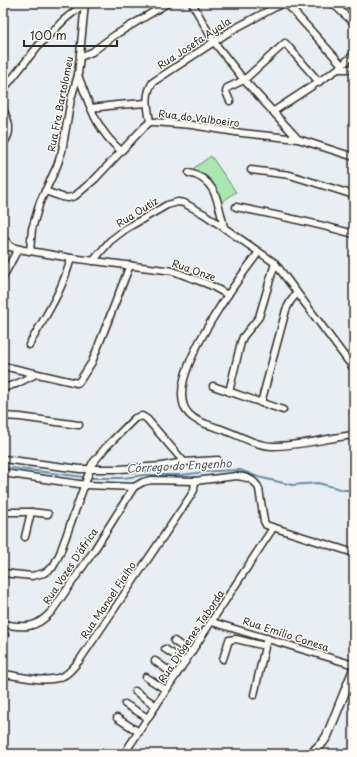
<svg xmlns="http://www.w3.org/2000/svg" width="357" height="757" font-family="'Playpen Sans',sans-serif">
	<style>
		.green { fill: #a8e7af; stroke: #6a896d }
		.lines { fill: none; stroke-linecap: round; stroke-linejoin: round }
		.stream { stroke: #668fa1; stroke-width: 2 }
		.minor-casing { stroke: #2b2b2b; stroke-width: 9 }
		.tertiary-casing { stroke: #2b2b2b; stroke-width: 11 }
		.minor { stroke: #fdfcf7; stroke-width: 6 }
		.tertiary { stroke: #fdfcf7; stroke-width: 8 }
		.labels { text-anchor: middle; stroke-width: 3; stroke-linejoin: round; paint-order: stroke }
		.street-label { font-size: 10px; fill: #2b2b2b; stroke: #fdfcf7 }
		.water-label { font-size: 11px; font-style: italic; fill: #495d66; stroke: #fdfcf7 }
	</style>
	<rect width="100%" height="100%" fill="#e9eef2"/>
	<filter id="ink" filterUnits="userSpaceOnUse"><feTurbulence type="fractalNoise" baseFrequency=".025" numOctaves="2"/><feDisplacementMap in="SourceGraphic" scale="8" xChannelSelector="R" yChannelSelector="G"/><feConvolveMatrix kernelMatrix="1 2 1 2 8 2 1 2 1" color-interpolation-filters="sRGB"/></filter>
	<g filter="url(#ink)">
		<path class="green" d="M211 156 236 192 219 204 194 168Z"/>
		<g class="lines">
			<path class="stream" d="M3 467 92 478H124L144 475H181L214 471 240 470 258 477 292 485 318 483 344 490H354"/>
			<g class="minor-casing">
				<g id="minor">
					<path d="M192 3 214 42 244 80 298 139"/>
					<path d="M286 3 342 65"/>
					<path d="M332 3 354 23"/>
					<path d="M80 57 92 52 115 35 168 3"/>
					<path d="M338 69H354"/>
					<path d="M78 75C90 106 95 128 121 151"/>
					<path d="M3 90 38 46 65 19 85 3"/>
					<path d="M230 101 226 92 227 88 244 80 285 43 319 82"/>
					<path d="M91 108 117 105 147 103"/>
					<path d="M3 109C9 122 13 132 3 144"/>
					<path d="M274 111 338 69 354 54"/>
					<path d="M150 122C148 108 144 95 153 82L232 30 283 3"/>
					<path d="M251 170 290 175 354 195"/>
					<path d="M189 173C217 179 218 204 224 227"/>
					<path d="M45 191 62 197 68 198 75 196 95 179 144 127 150 122H154L192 125 242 133 298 139 354 157"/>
					<path d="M236 207C276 215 315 223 354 234"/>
					<path d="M3 238 11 247"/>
					<path d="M3 247H11L24 250 71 258 173 271 210 285 228 295"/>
					<path d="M30 251 32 229 40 202 57 166 62 151 71 99 78 75 85 3"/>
					<path d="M259 252C235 283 182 356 182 394 182 401 184 409 189 414 197 423 213 426 224 430 240 436 257 446 273 446 300 446 327 438 354 435"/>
					<path d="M93 261 110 241 127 228 167 205 178 202 184 203 204 214 275 263 354 369"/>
					<path d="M3 277 18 249"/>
					<path d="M29 345C46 315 62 292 71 258"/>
					<path d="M3 366 77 383 79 382 92 362 130 265"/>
					<path d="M213 386 283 410"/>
					<path d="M3 388 16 384 36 374"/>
					<path d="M229 392 241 342 243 337 259 317 275 263"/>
					<path d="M261 403 286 310 290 302 297 293"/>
					<path d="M3 416 20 417 79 425"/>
					<path d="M3 459 80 469H120L162 466 184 462 218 460"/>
					<path d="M3 473 86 485 134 487 143 482 151 480 195 481 236 476C246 477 255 479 259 489L264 521 266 525 354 553"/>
					<path d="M3 512H31L48 514"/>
					<path d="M25 537 31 512"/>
					<path d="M3 573 32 576 44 573 53 567 60 553 92 464 106 447 135 418 142 416 147 419 184 462"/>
					<path d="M212 622 354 665"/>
					<path d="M3 624C25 628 36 629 52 611L93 552 134 487"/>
					<path d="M3 635H5"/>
					<path d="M174 641 191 653"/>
					<path d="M165 649 185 662"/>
					<path d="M223 659 229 640 236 639 265 646"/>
					<path d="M155 661 176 676"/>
					<path d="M3 674C20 676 47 684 63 676 70 673 74 666 79 661L190 497 194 490 195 481"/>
					<path d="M146 677 166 690"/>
					<path d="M135 691 156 706"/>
					<path d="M254 695 267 638"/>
					<path d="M125 704 148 718"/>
					<path d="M117 718 139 732"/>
					<path d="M124 754 273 528"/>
				</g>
			</g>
			<g class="tertiary-casing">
				<path id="tertiary" d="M311 754 323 742 327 736 354 669"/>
			</g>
			<use href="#minor" class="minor"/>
			<use href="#tertiary" class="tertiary"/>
		</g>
	</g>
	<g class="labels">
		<g class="street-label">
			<text transform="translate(194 43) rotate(-33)" y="4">Rua Josefa Ayala</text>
			<text transform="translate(60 104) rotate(-79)" y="4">Rua Fra Bartolomeu</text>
			<text transform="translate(199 118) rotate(7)" y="4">Rua do Valboeiro</text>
			<text transform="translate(137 212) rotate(-32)" y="4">Rua Outiz</text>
			<text transform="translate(194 270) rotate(19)" y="4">Rua Onze</text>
			<text transform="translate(70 566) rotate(-56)" y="4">Rua Vozes D'áfrica</text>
			<text transform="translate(108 600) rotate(-56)" y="4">Rua Manoel Fialho</text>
			<text transform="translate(286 634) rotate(18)" y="4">Rua Emílio Conesa</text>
			<text transform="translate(191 636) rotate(-56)" y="4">Rua Diógenes Taborda</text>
		</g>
		<g class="water-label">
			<text transform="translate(179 466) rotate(-3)" y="4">Córrego do Engenho</text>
		</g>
	</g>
	<rect width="357" height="757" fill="none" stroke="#fdfcf7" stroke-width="16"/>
	<rect x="8" y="8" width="341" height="741" fill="none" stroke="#2b2b2b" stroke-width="1.5" filter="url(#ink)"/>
	<path d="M24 40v6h93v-6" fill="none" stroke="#2b2b2b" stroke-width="2"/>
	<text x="30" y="40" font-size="12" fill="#2b2b2b" stroke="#fdfcf7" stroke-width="3" paint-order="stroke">100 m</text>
</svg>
